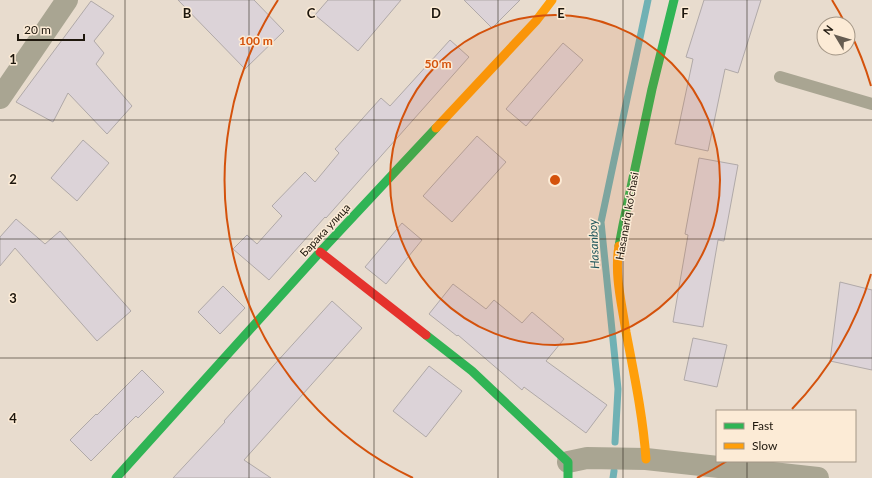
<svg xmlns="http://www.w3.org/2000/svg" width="872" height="478" font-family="Lato,sans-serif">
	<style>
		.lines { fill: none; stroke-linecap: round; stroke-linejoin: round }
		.stream { stroke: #70b1b4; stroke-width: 7 }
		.building { fill: #dcd3d8; stroke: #b0a9a8 }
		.lane { stroke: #a9a592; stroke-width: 12 }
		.street { stroke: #a9a592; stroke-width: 22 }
		.fast { stroke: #30b455; stroke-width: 9 }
		.slow { stroke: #ff9f0a; stroke-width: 9 }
		.jam { stroke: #e5322d; stroke-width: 9 }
		.grid { fill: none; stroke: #1e170d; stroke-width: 1; stroke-opacity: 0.55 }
		.ring { fill: none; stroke: #d4520c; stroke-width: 2 }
		.labels { text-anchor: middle; stroke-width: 3; stroke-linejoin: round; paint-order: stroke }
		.street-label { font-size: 11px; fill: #1e170d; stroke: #fcebd6 }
		.water-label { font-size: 12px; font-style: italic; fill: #1e555b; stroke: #fcebd6 }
		.grid-label { font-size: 13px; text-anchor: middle; font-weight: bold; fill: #1e170d; stroke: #fcebd6; stroke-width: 3; stroke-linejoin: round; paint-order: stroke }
		.centre { fill: #d4520c; stroke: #fcebd6; stroke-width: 2 }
		.ring-label { font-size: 12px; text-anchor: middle; font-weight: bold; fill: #d4520c; stroke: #fcebd6; stroke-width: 3; stroke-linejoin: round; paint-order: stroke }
	</style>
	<rect width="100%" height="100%" fill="#e8dcce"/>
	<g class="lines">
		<g class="stream">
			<path d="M615 442 618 389 601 222 648 0"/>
			<path d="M613 478 614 471"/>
		</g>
	</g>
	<g class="building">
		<path d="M178 0H254L284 31 245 69Z"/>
		<path d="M328 0H401L358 51 315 15Z"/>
		<path d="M464 0H520L492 28Z"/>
		<path d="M704 0H761L738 73 725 69 708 151 675 144 693 59 686 57Z"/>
		<path d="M91 1 114 16 94 41 104 53 96 64 132 106 107 134 68 93 53 122 16 102Z"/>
		<path d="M450 40 469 57 326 218 325 217 269 280 233 249 247 235 257 244 282 216 272 206 305 172 315 182 339 153 335 149 381 98 390 106Z"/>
		<path d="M563 43 583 60 526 126 506 109Z"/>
		<path d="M477 136 506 162 452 222 423 196Z"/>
		<path d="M83 140 109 163 77 201 51 178Z"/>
		<path d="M699 158 738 165 724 241 718 240 703 327 673 322 688 235 685 234Z"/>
		<path d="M16 219 45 244 60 231 131 311 97 341 15 248 0 266V237Z"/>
		<path d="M402 223 422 240 386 284 365 267Z"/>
		<path d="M840 282 872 290V370L830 361Z"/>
		<path d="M453 284 486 309 494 300 522 323 532 312 564 339 546 361 607 405 586 433 524 387 522 390 458 335 457 336 429 314Z"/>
		<path d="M223 286 245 308 220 334 198 312Z"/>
		<path d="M332 301 362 328 244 460 271 478H173L225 422 224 421 274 365Z"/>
		<path d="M693 338 727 345 717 387 684 380Z"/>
		<path d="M429 366 462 391 426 437 393 411Z"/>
		<path d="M142 370 164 392 138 418 136 416 91 461 70 440 96 414 97 415Z"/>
	</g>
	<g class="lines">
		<path class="lane" d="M780 77 872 104"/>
		<g class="street">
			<path d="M0 98 67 0"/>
			<path d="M568 462 587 458 646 459 818 478"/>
		</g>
		<g class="fast">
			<path d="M619 246 623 225 652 89 674 0"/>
			<path d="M426 335 472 371 568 462V478"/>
			<path d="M116 478 320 252 436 128"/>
		</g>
		<g class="slow">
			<path d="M436 128 536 21 552 0"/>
			<path d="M619 246C614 275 622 304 626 332 634 374 643 416 646 459"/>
		</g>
		<path class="jam" d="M320 252 426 335"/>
	</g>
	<path class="grid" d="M125 0V478M249 0V478M374 0V478M498 0V478M623 0V478M747 0V411M0 120H872M0 239H872M0 358H872M747 461V478"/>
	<circle cx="555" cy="180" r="165" fill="#d4520c" fill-opacity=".12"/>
	<g class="ring">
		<circle cx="555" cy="180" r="165"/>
		<path d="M871 274A330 330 0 0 1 792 409M727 461A330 330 0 0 1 697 478M413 478A330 330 0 0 1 278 0M832 0A330 330 0 0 1 845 23M849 30A330 330 0 0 1 871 86"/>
	</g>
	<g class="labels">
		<g class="street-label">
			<text transform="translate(627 216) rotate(-80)" y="4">Hasanariq ko'chasi</text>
			<text transform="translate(325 230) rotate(-47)" y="4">Барака улица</text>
		</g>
		<g class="water-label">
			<text transform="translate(594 244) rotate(-93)" y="4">Hasanboy</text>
		</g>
	</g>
	<g class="grid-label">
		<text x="187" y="18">B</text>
		<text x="311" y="18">C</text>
		<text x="436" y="18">D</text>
		<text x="561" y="18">E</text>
		<text x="685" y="18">F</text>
		<text x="13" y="64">1</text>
		<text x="13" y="184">2</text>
		<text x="13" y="303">3</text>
		<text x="13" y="423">4</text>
	</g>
	<circle cx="555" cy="180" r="6" class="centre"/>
	<g class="ring-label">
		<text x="256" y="45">100 m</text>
		<text x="438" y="68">50 m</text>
	</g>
	<rect x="716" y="410" width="140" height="52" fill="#fcebd6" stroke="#a39686"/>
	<rect x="724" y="423" width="20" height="6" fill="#30b455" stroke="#a39686"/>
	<text x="752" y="430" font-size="12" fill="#1e170d">Fast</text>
	<rect x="724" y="443" width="20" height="6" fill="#ff9f0a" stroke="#a39686"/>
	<text x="752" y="450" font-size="12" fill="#1e170d">Slow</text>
	<g transform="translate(836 36) rotate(308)"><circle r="19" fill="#fcebd6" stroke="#a39686"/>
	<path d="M0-3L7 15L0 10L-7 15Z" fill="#655c51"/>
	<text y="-6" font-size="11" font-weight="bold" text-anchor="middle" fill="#1e170d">N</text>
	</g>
	<path d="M18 34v6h66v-6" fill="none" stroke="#1e170d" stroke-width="2"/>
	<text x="24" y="34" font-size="12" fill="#1e170d" stroke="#fcebd6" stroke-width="3" paint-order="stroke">20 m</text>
</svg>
